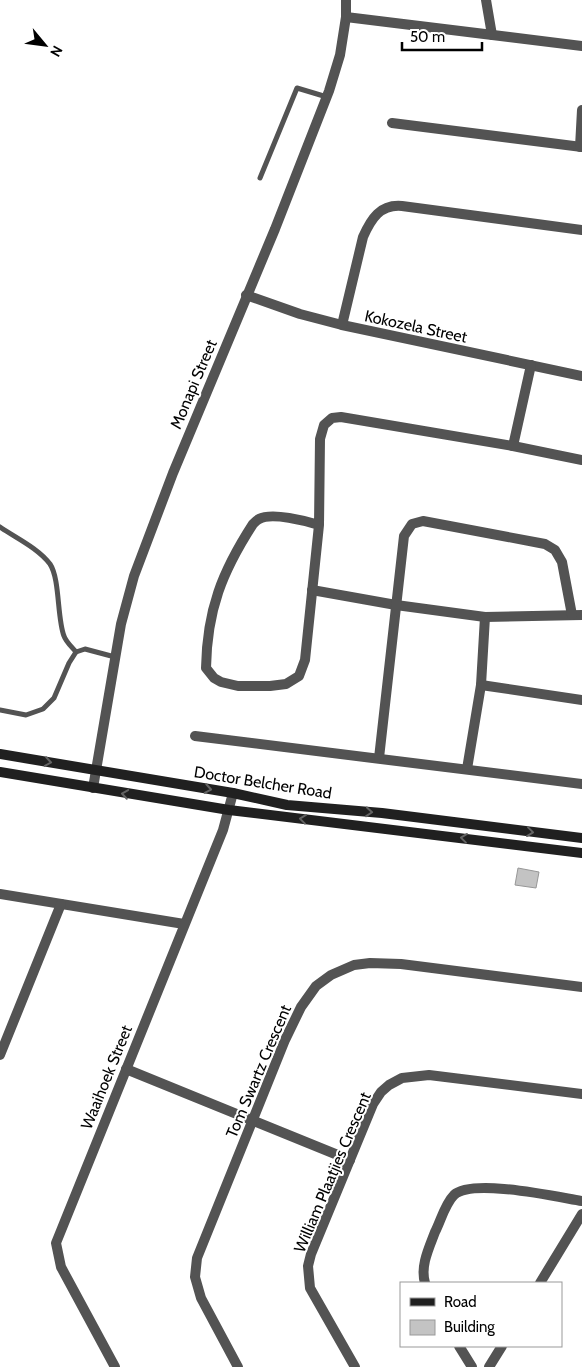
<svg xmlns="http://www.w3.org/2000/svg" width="582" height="1367" font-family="Cabin,sans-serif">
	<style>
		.building { fill: #c3c3c3; stroke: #979797 }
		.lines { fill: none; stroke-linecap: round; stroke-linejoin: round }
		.service { stroke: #535353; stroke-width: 5 }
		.minor { stroke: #535353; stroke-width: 10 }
		.tertiary { stroke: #535353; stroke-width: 10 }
		.secondary { stroke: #202020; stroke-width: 10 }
		.oneway { stroke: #636363 }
		.labels { text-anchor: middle; stroke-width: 4; stroke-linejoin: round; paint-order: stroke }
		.street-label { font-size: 16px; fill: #000; stroke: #fff }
	</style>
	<rect width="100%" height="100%" fill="#fff"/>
	<path class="building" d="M518 868 539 872 536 888 515 885Z"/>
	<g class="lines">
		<g class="service">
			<path d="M260 178 297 88 327 97"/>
			<path d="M0 527C16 538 38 548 50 564 60 579 57 618 64 636 66 642 72 647 76 652"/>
			<path d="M0 710 26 715 43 709 54 698 69 663 76 652 85 649 115 657"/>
		</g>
		<g class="minor">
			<path d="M486 0 492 35"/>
			<path d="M346 17 582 46"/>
			<path d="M392 123 582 147"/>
			<path d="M580 147 582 110"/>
			<path d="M246 295 300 314 342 325 582 376"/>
			<path d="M342 325 363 237C371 219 380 204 402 206L582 230"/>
			<path d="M513 446 531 365"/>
			<path d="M319 525C306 521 272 512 259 519 257 520 255 522 253 524 222 572 207 610 206 668L214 678 221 682 238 686H270L286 684 299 676 305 660 319 525 320 439 324 425 332 418 341 417 513 446 582 460"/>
			<path d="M312 590 396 605 485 617 582 615"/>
			<path d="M481 685 582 700"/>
			<path d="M195 736 582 784"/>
			<path d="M379 758 404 536 412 524 423 521 545 544 555 550 562 562 572 615"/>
			<path d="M467 769 481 685 485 617"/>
			<path d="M0 894 184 924"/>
			<path d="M0 1055 61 904"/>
			<path d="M126 1069 350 1160"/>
			<path d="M425 1283C420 1266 429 1248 435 1232 441 1220 445 1204 454 1195 472 1178 557 1197 582 1201"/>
			<path d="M540 1283 582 1214"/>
			<path d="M459 1346 472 1367"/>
			<path d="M115 1367 61 1267 56 1243 223 830 233 793"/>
			<path d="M238 1367 201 1298 195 1277 197 1258 285 1040 301 1007 316 986 331 975 354 965 370 963 401 964 582 987"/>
			<path d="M355 1367 310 1288 308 1266 311 1254 373 1104 381 1092 389 1085 402 1078 429 1075 582 1094"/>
			<path d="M489 1367 502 1346"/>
		</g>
		<path class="tertiary" d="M93 788 121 624 134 576 173 473 275 229 329 91 340 55 346 17V0"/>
		<g class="secondary">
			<path d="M0 754 233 793 287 805 382 813 582 838"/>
			<path d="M0 772 229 810 582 853"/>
		</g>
	</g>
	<defs><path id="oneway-chevron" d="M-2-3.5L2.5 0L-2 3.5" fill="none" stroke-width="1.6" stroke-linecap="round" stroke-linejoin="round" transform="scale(1.25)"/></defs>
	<g class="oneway">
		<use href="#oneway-chevron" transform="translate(48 762) rotate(9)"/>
		<use href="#oneway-chevron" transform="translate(208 789) rotate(10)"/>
		<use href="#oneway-chevron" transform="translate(125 794) rotate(-171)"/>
		<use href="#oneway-chevron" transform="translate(369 812) rotate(5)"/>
		<use href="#oneway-chevron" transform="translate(303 819) rotate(-173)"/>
		<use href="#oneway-chevron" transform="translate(530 832) rotate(7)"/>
		<use href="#oneway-chevron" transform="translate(464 838) rotate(-173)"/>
	</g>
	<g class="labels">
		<g class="street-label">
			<text transform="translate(416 326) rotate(12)" y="6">Kokozela Street</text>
			<text transform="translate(193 384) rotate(-67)" y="6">Monapi Street</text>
			<text transform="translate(263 782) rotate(9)" y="6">Doctor Belcher Road</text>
			<text transform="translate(258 1071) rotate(-67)" y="6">Tom Swartz Crescent</text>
			<text transform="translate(106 1077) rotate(-68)" y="6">Waaihoek Street</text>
			<text transform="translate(332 1172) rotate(-67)" y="6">William Plaatjies Crescent</text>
		</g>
	</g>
	<rect x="400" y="1282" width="162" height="65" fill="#ffffff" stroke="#999999"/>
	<rect x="410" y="1298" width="25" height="8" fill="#202020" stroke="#999999"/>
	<text x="444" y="1307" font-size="15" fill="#000000">Road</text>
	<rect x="410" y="1320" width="25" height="15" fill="#c3c3c3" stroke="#999999"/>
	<text x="444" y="1332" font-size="15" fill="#000000">Building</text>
	<g transform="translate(45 45) rotate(119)" stroke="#ffffff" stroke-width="4" paint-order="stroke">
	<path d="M0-4L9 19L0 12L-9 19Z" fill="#000000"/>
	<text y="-8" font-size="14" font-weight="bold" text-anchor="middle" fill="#000000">N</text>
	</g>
	<path d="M402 42v8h80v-8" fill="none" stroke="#000000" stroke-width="2.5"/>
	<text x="410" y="42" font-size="15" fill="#000000" stroke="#ffffff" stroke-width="4" paint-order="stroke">50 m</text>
</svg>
